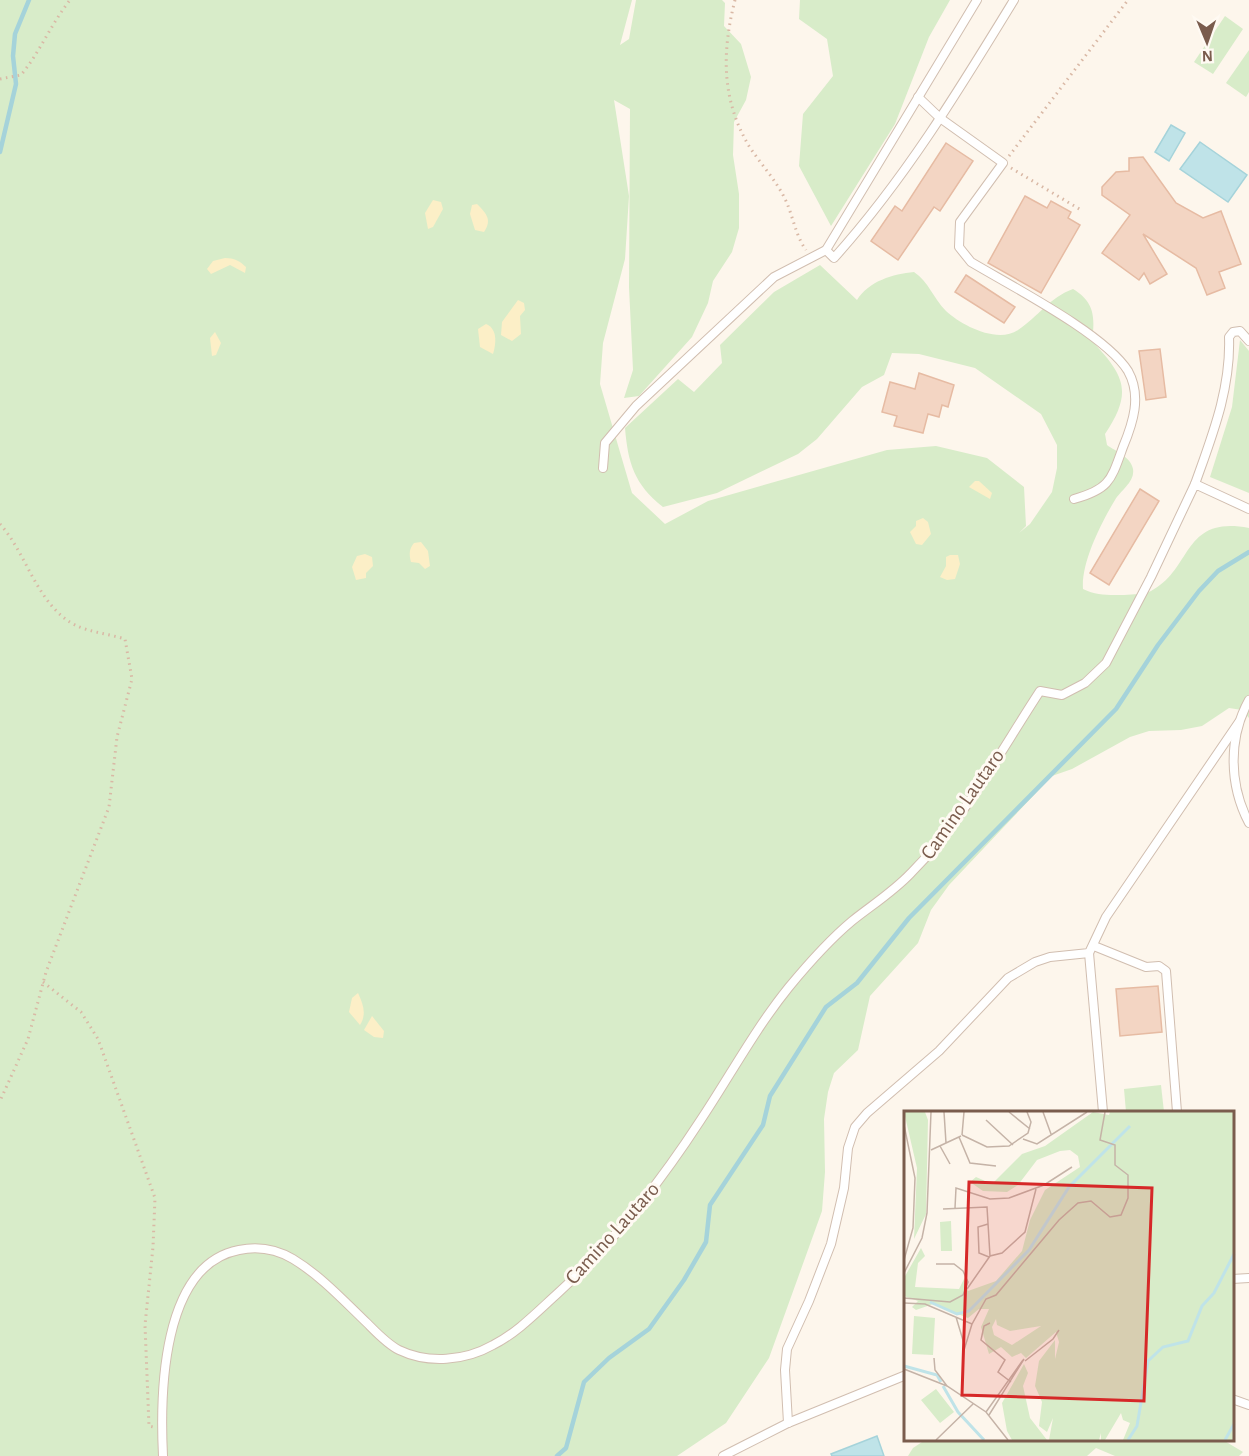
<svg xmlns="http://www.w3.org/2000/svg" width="1249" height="1456" font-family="'Alegreya Sans',sans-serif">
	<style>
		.green { fill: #d8ecc9 }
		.sand { fill: #fcefc7 }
		.water { fill: #bfe3e8; stroke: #a5d3da; stroke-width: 1.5 }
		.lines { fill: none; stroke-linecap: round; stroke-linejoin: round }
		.stream { stroke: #a5d3da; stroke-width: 4.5 }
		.building { fill: #f3d5c3; stroke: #e6bba3; stroke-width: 1.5 }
		.lane-casing { stroke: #d1beb0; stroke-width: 10 }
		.path { stroke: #d9b8a5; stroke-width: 3; stroke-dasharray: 1.5 4.5; stroke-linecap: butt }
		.lane { stroke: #fff; stroke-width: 8 }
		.labels { text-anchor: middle; stroke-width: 6; stroke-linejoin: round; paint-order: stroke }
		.street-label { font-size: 21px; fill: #7a5c4d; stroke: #fffaf3 }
		.inset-river { fill: none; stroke: #bfe3e8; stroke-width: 3 }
		.inset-road { fill: none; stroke: #c5b3a7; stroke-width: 1.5 }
		.view { fill: #d62828; fill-opacity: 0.15; stroke: #d62828; stroke-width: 3 }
		.inset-edge { fill: none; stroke: #7a5c4d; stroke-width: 3 }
	</style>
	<rect width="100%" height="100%" fill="#fdf6ec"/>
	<g class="green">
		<path d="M0 0H632L620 45 629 39 636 0H722L725 3 724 26 741 44 751 77 746 100 734 122 733 155 739 194V228L732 252 713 281 708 303 692 337 639 396 624 398 633 370 629 287 630 109 614 100 629 196 625 259 603 343 600 384 632 493 665 524 708 501 887 450 936 446 987 458 1024 487 1026 526 1019 533 1030 524 1052 492 1057 468V445L1041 414 975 368 919 354 892 353 884 375 862 387 817 439 798 454 717 493 663 507C634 484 628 463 625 428L678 379 694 392 722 363 720 345 774 292 820 265 857 300C869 281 893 274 914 272 929 282 933 298 946 311 961 325 997 344 1018 330 1038 317 1050 297 1073 289 1095 302 1095 318 1092 341 1125 376 1133 392 1105 434L1107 445C1115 451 1131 457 1133 469 1135 482 1121 490 1115 500 1101 523 1081 563 1083 589 1097 596 1109 595 1124 595 1134 594 1143 595 1151 591 1193 569 1182 515 1249 528V718L1242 710 1229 708 1202 726 1181 730 1149 731 1130 737 1072 769 1052 776 949 885 931 910 918 943 870 996 858 1050 834 1073 828 1092 824 1119 825 1172 822 1211 769 1358 726 1423 677 1456H0Z"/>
		<path d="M800 0H950L929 37 895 124 831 226 799 166 803 114 833 76 827 39 799 19Z"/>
		<path d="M1225 16 1243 29 1213 74 1194 62Z"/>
		<path d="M1249 50V92L1246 97 1226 83Z"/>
		<path d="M1240 340 1249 351V493L1210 477 1232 407Z"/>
		<path d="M1161 1085 1164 1112H1126L1124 1089Z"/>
		<path d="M925 1440H1223L1243 1452 1239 1456H1115L1096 1448 1087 1456H908L913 1448Z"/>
	</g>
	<g class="sand">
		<path d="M433 200 441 202 443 209 433 227 428 229 425 213Z"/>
		<path d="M477 204C487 214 492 220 484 232L475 230 470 214 472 205Z"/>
		<path d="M225 258C234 258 240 261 246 267L245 273 230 265 211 274 207 269 213 261Z"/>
		<path d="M518 300 524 303 525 310 520 316 521 334 512 341 501 335 502 322Z"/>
		<path d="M486 324C498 329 496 344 493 354L480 347 478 329Z"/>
		<path d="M215 332 221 343 216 355 212 356 210 338Z"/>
		<path d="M975 481H979L992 493 990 499 969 487Z"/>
		<path d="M923 518 928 522 931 534 922 545 916 544 910 532 916 526V521Z"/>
		<path d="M421 542 428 551 430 566 425 569 419 563 411 562C409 554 409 549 414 543Z"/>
		<path d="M365 554 372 557 373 566 366 573V578L356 580 352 567 357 556Z"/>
		<path d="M950 555H958L960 564 955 579 947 580 940 577 946 566V557Z"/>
		<path d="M358 993C363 1004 367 1014 360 1025L349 1012 352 998Z"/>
		<path d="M372 1016 384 1031 383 1038 374 1037 364 1030Z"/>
	</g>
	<g class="water">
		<path d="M1171 125 1185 133 1169 161 1155 152Z"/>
		<path d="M1200 142 1247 175 1228 202 1180 169Z"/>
		<path d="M877 1436 884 1456H832L831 1454Z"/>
	</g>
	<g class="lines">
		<g class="stream">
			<path d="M0 152 16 84 13 56 15 34 29 0"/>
			<path d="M557 1456 566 1448 584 1382 609 1358 649 1329 684 1280 706 1242 710 1205 763 1125 770 1096 826 1007 857 983 909 918 1116 709 1158 645 1199 591 1218 571 1249 552"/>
		</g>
	</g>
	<g class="building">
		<path d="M946 143 973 161 940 211 934 207 898 260 871 241 895 206 902 211Z"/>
		<path d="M1143 157 1176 203 1203 218 1221 211 1241 264 1219 272 1225 288 1207 295 1196 268 1143 234 1167 274 1150 284 1144 273 1139 280 1102 253 1130 215 1102 195V187L1116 172 1129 171V158Z"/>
		<path d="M1025 196 1047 208 1051 201 1071 212 1068 218 1080 225 1041 293 988 263Z"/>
		<path d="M966 275 1015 307 1004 323 955 292Z"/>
		<path d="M1160 349 1166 397 1146 400 1139 351Z"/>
		<path d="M919 373 954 385 948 407 942 405 939 417 928 414 923 433 894 426 897 416 882 412 890 382 915 389Z"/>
		<path d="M1140 489 1159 501 1109 585 1090 573Z"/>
		<path d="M1158 986 1162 1032 1120 1036 1116 989Z"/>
	</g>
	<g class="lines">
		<g class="lane-casing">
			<g id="lane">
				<path d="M977 0 826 250 834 258C905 179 959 90 1014 0"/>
				<path d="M918 97 940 118 1003 163 960 222 959 247 971 262C1011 286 1105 334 1128 371 1142 396 1133 423 1123 447 1111 480 1110 489 1074 499"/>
				<path d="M603 468 605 443 636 406 774 277 826 250"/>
				<path d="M1195 484C1212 436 1231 389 1229 337L1233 332 1240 331 1249 341"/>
				<path d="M1249 700C1228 738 1229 785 1249 823"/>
				<path d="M1094 946 1146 967 1159 966 1166 971 1177 1112"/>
				<path d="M1089 953 1103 1112"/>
				<path d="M1232 1279 1249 1278"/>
				<path d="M1232 1399 1249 1405"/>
				<path d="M788 1423 785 1370 787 1349 809 1301 831 1244 844 1188 848 1148 855 1127 867 1113 939 1051 1008 978 1035 962 1050 957 1089 953 1106 917 1239 722"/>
				<path d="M163 1456C160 1395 161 1265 239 1250 258 1246 276 1249 293 1259 321 1276 343 1300 367 1323 376 1332 387 1344 399 1350 428 1364 465 1361 493 1345 517 1333 538 1311 558 1293 614 1242 659 1184 700 1121 730 1076 755 1029 789 987 808 964 828 941 852 921 872 905 893 892 911 873 963 821 1000 752 1040 691L1062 695 1085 683 1106 663 1151 577 1195 484 1249 509"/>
				<path d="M723 1456 788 1423 906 1375"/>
			</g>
		</g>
		<g class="path">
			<path d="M735 0C722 51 721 99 749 146 760 163 774 178 783 195 793 213 794 233 806 250"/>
			<path d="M0 79 21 75C40 52 51 24 70 0"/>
			<path d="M1009 156 1128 0"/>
			<path d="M1011 168 1081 210"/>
			<path d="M0 524C27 554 37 605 75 625 89 632 109 634 125 639L132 679 117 737 109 807 46 972 28 1039 0 1101"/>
			<path d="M43 982 81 1012 98 1039 155 1198 153 1247 145 1325 149 1426 153 1427"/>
		</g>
		<use href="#lane" class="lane"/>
	</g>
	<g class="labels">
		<g class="street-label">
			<text transform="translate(962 804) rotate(-55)" y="7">Camino Lautaro</text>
			<text transform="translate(612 1233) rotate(-48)" y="7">Camino Lautaro</text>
		</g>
	</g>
	<g transform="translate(904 1111)">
		<rect width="330" height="330" fill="#fdf6ec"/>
		<path d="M0 1H21L24 9 22 103 10 128 13 57ZM189 1 205 4 206 1H330V329H219L226 312 219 309 217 302 201 329H197V322L195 329H145L149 307 143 321 135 315 138 291 131 275 135 250 151 229V248L155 231 152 221 122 247 117 242 108 246 97 236 85 243 77 216 85 198H75L64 207 29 193 12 199 8 196 14 190 0 185V167L17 137 21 145 14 152 11 176 55 178 60 168 64 180 92 170 118 140 126 109 141 79 176 56 174 45 166 39 156 40 133 49 114 74 103 81 79 80 66 71 72 66 88 73 118 43 141 35ZM92 208 93 214 106 220 137 215 108 234 90 224 88 216ZM47 110 48 140H37L36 111ZM10 205 31 207 29 244 8 243ZM120 253 124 262 119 275 126 307 143 329H108L103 320 98 292ZM32 278 50 301 36 312 17 289Z" fill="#d8ecc9" fill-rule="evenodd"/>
		<path class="inset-river" d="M26 191 53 203 65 200 125 139 165 76 226 15M0 255 33 264 37 271M39 275 54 301 80 329M224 329 233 315 244 250 259 236 284 230 298 195 310 182 330 143M321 329 330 313"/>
		<path class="inset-road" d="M40 1 42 32M105 1 126 18M139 1 147 23M82 9 109 34M0 14 11 67 9 117 0 149M58 24 83 36 105 35 124 22 127 11 123 1M58 24 60 1M55 26 66 52 92 55M119 28 133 33 183 1M36 35 46 53M27 39 57 25M51 97 52 77 86 88 105 87 140 74 168 56M39 98 83 96 86 145M84 113 74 116 75 142 85 146M0 162 18 127 23 102 27 1M63 178 86 145 98 142 121 121 132 78M0 187 46 191 59 184 64 171 59 160 50 153H32M0 192 21 193 68 213 82 188 92 184 155 109 174 92 187 90 206 106 217 104 224 87V64L211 54V34L196 29 201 1M52 206 61 236 68 213M86 212 80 215 77 229 101 249 94 261 107 271M30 247 31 259 43 275M121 250 149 228 155 219M0 258 43 275 82 301 104 329M82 301 119 249M85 304 120 248M32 329 69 293"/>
		<path class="view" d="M65 71 248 77 240 290 58 284Z"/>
		<rect width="330" height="330" class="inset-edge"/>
	</g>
	<g transform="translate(1207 42) rotate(178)" stroke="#fffaf3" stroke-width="4.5" paint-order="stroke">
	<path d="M0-4.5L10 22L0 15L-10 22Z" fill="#7a5c4d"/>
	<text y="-9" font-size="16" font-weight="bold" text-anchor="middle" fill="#7a5c4d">N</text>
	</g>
</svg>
